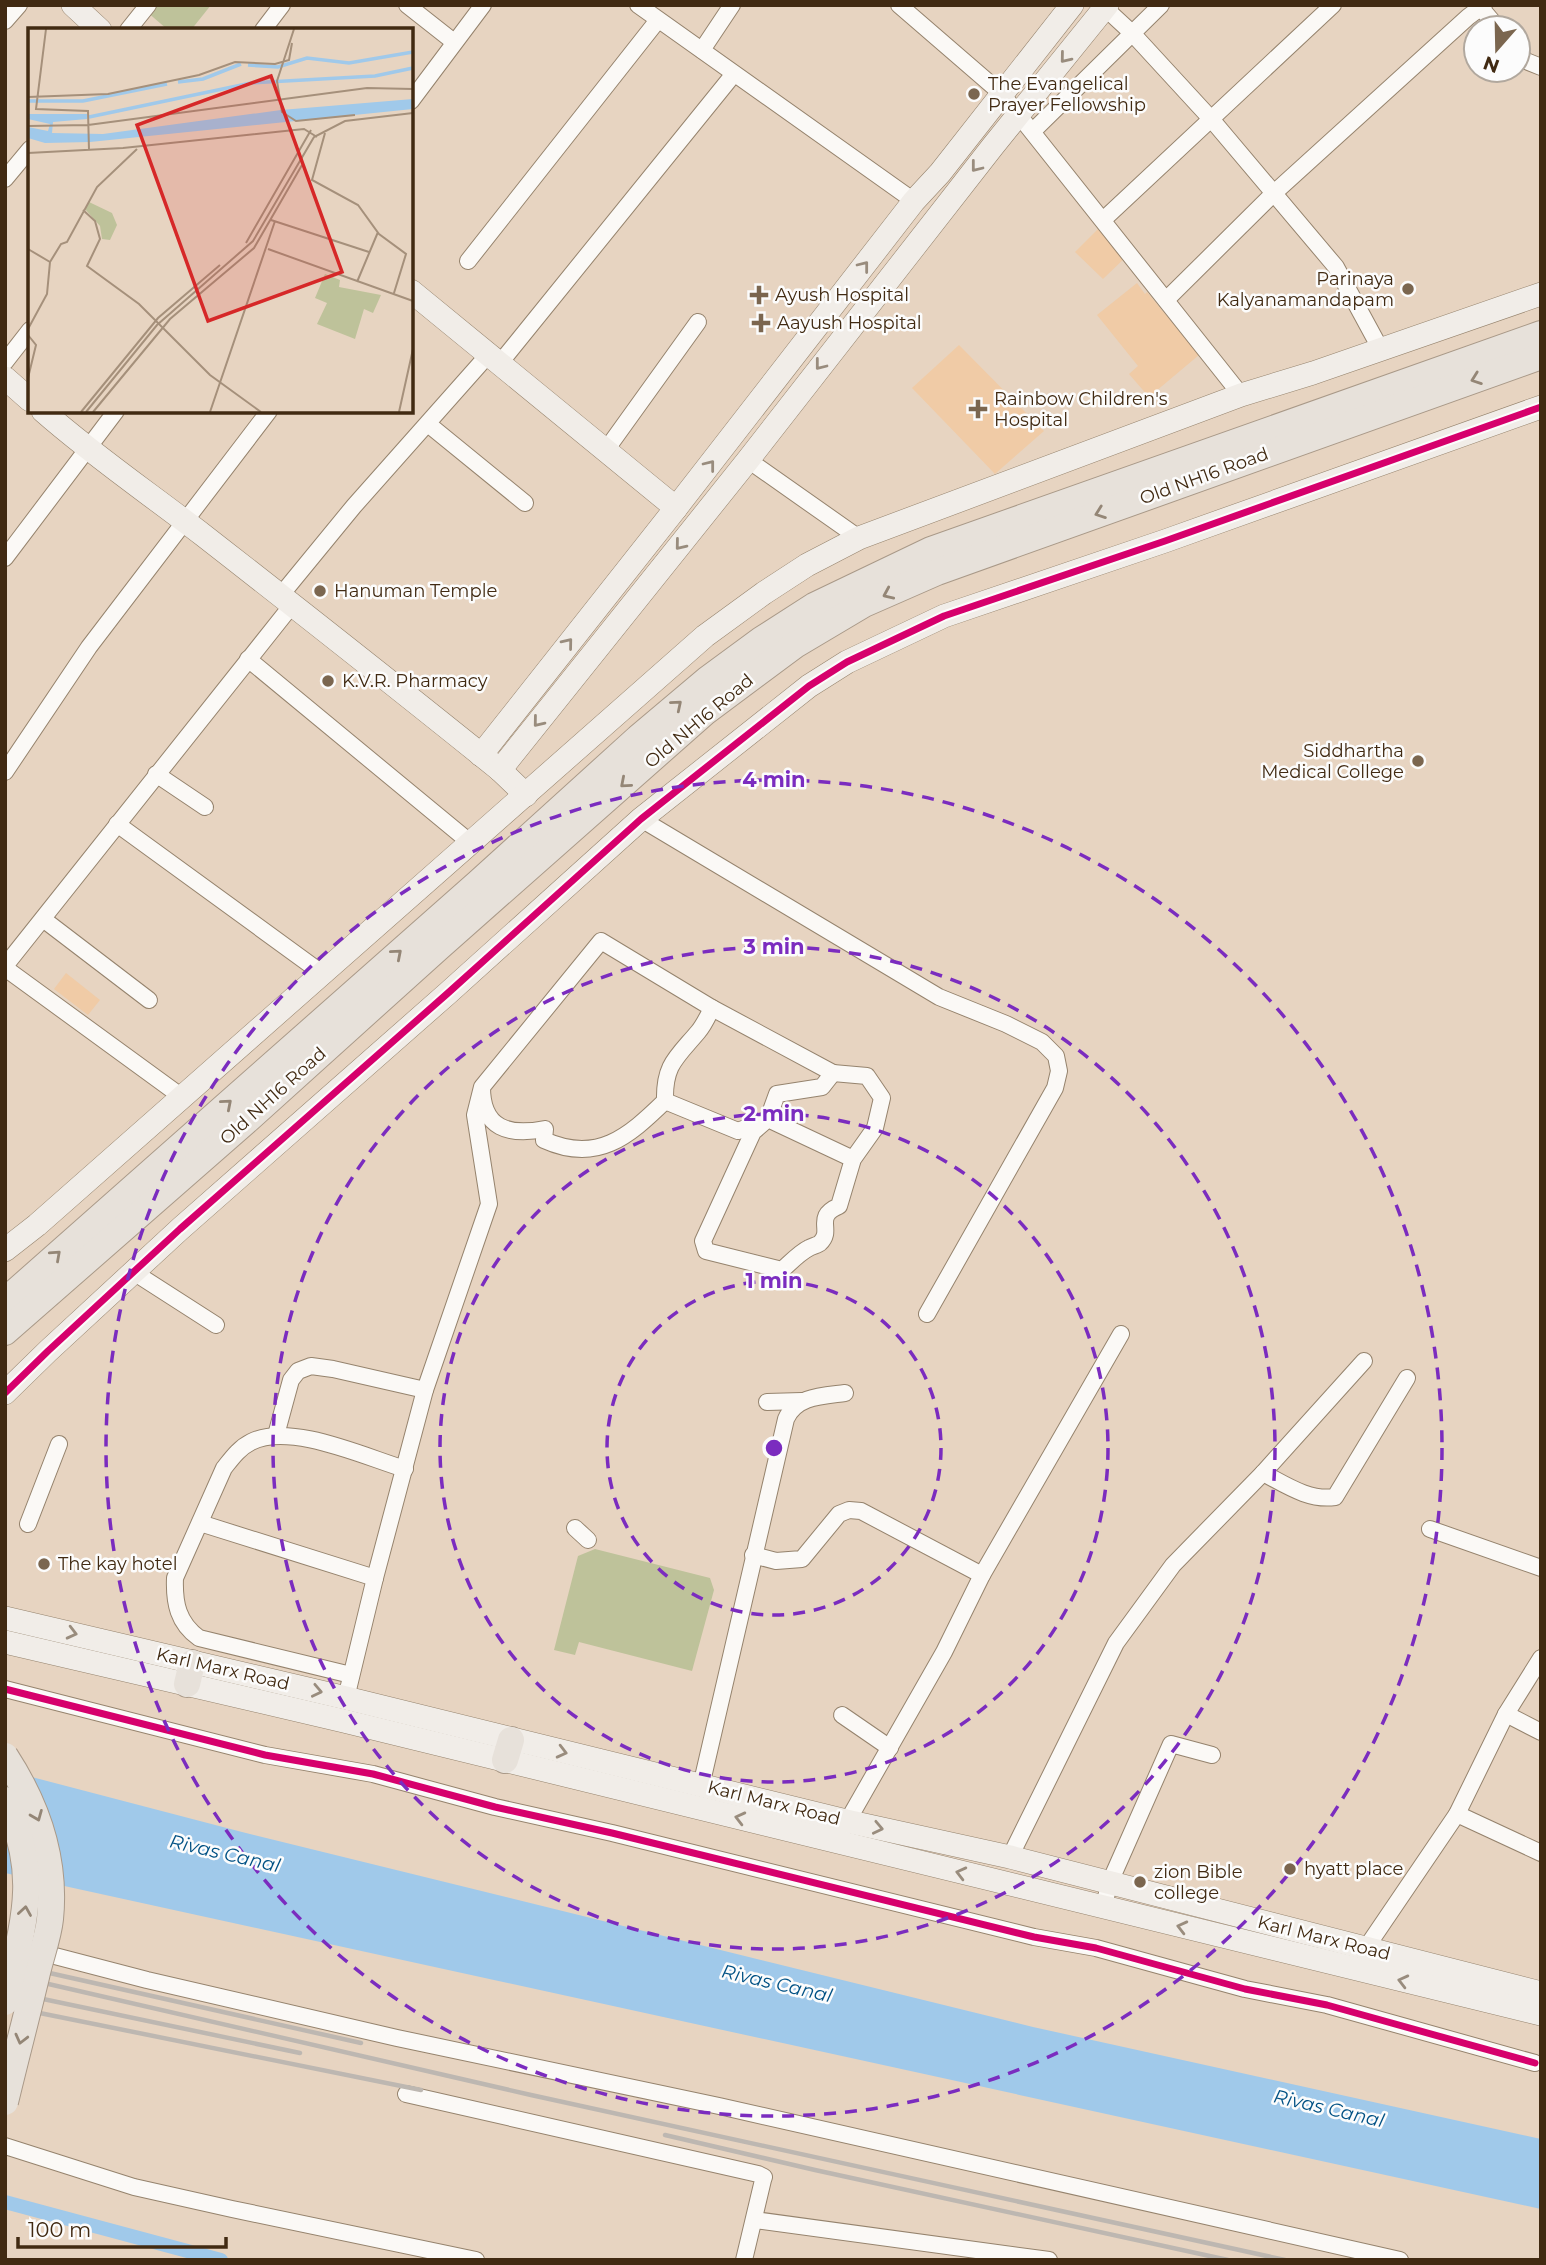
<svg xmlns="http://www.w3.org/2000/svg" width="1546" height="2265" font-family="Montserrat,sans-serif">
	<style>
		.built { fill: #f0cba6 }
		.green { fill: #bec29a }
		.water { fill: #a0c9ea }
		.lines { fill: none; stroke-linecap: round; stroke-linejoin: round }
		.canal { stroke: #a0c9ea; stroke-width: 14 }
		.street-casing { stroke: #95836d; stroke-width: 18 }
		.secondary-casing { stroke: #95836d; stroke-width: 24 }
		.primary-casing { stroke: #a99988; stroke-width: 28 }
		.street { stroke: #fbf9f6; stroke-width: 16 }
		.secondary { stroke: #f1ede8; stroke-width: 23 }
		.primary { stroke: #e7e1da; stroke-width: 26 }
		.rail { stroke: #bdb7b1; stroke-width: 4.5 }
		.primary-bridge-casing { stroke: #a99988; stroke-width: 28; stroke-linecap: butt }
		.primary-bridge { stroke: #e7e1da; stroke-width: 26 }
		.cycleway-casing { stroke: #fcfcfc; stroke-width: 11 }
		.cycleway { stroke: #d6006c; stroke-width: 7 }
		.oneway { stroke: #998c7d }
		.oneway2 { stroke: #948676 }
		.ring { fill: none; stroke: #7b2cbf; stroke-width: 3.5; stroke-dasharray: 12 9 }
		.poi-dot { fill: #7b664f; stroke: #fcfcfc; stroke-width: 2.5 }
		.labels { text-anchor: middle; stroke-width: 5; stroke-linejoin: round; paint-order: stroke }
		.poi-label { font-size: 18px; fill: #412a12; stroke: #fcfcfc; text-anchor: start }
		.street-label { font-size: 18px; fill: #412a12; stroke: #fcfcfc }
		.water-label { font-size: 19px; font-style: italic; fill: #005184; stroke: #fcfcfc }
		.inset-river { fill: none; stroke: #a0c9ea; stroke-width: 3.5 }
		.inset-road { fill: none; stroke: #a5907b; stroke-width: 2 }
		.view { fill: #d62828; fill-opacity: 0.15; stroke: #d62828; stroke-width: 3.5 }
		.inset-edge { fill: none; stroke: #412a12; stroke-width: 3.5 }
		.centre { fill: #7b2cbf; stroke: #fcfcfc; stroke-width: 3.5 }
		.ring-label { font-size: 21px; text-anchor: middle; font-weight: bold; fill: #7b2cbf; stroke: #fcfcfc; stroke-width: 5; stroke-linejoin: round; paint-order: stroke }
	</style>
	<rect width="100%" height="100%" fill="#e7d4c1"/>
	<g class="built">
		<path d="M1102 225 1130 253 1103 279 1075 252Z"/>
		<path d="M1137 283 1145 294 1147 292 1199 355 1149 397 1129 374 1138 366 1097 315Z"/>
		<path d="M959 345 1044 431 995 474 912 388Z"/>
		<path d="M66 973 100 1000 88 1015 54 989Z"/>
	</g>
	<g class="green">
		<path d="M139 5H211L191 30H168Z"/>
		<path d="M595 1549 710 1578 714 1590 692 1671 579 1642 575 1655 554 1650 578 1556Z"/>
	</g>
	<path class="water" d="M5 1770 242 1832 1033 2027 1541 2139V2209L5 1873Z"/>
	<g class="lines">
		<path class="canal" d="M5 2202 221 2260"/>
		<g class="street-casing">
			<g id="street">
				<path d="M407 5 454 42"/>
				<path d="M638 5 914 201"/>
				<path d="M899 5 1002 94 1241 395"/>
				<path d="M1105 8 1132 33 1212 120 1336 267 1381 350"/>
				<path d="M1481 8 1498 28"/>
				<path d="M5 21 19 5"/>
				<path d="M128 30 148 5"/>
				<path d="M263 30 282 5"/>
				<path d="M702 50 732 5"/>
				<path d="M1518 52 1526 61 1541 67"/>
				<path d="M411 101 483 5"/>
				<path d="M1033 131 1161 5"/>
				<path d="M5 179 30 149"/>
				<path d="M1103 220 1333 5"/>
				<path d="M468 261 658 20"/>
				<path d="M1166 300 1274 193 1468 17 1484 5"/>
				<path d="M5 362 30 330"/>
				<path d="M500 363 733 75"/>
				<path d="M428 424 525 503"/>
				<path d="M606 450 698 322"/>
				<path d="M748 460 859 538"/>
				<path d="M5 558 116 411"/>
				<path d="M281 595 354 506 488 355"/>
				<path d="M248 659 472 844"/>
				<path d="M5 772 89 647 269 411"/>
				<path d="M156 774 205 807"/>
				<path d="M641 819 939 997 1006 1024 1042 1042 1056 1056 1059 1071 1055 1088 927 1314"/>
				<path d="M117 824 323 974"/>
				<path d="M43 919 149 1000"/>
				<path d="M5 966 292 605"/>
				<path d="M5 968 182 1097"/>
				<path d="M833 1073 867 1076 882 1098 875 1128 853 1159 768 1119 753 1132 703 1241 706 1251 782 1270C790 1263 799 1253 809 1248 812 1246 818 1245 820 1243 834 1230 813 1217 839 1206L853 1159"/>
				<path d="M665 1101 738 1131 768 1119 777 1094 822 1087 833 1073 712 1008"/>
				<path d="M135 1273 216 1325"/>
				<path d="M767 1402 802 1401"/>
				<path d="M276 1435 291 1380 298 1371 311 1366 333 1369 425 1390"/>
				<path d="M1263 1473C1286 1485 1309 1501 1335 1497L1407 1378"/>
				<path d="M200 1523 375 1578"/>
				<path d="M28 1524 59 1444"/>
				<path d="M575 1528 588 1540"/>
				<path d="M1430 1529 1541 1568"/>
				<path d="M753 1555 776 1561 802 1559 839 1514 849 1510 861 1511 982 1575"/>
				<path d="M351 1675 199 1638C178 1623 174 1603 175 1578L224 1468C232 1458 239 1448 251 1442 290 1422 365 1457 405 1469"/>
				<path d="M5 1689 265 1755 373 1774 495 1807 612 1833 1034 1937 1096 1948 1245 1989 1327 2005 1535 2063"/>
				<path d="M346 1698 375 1578 425 1390 489 1204 475 1115 482 1087 601 941 712 1008C708 1016 704 1025 698 1032 676 1058 664 1065 665 1101 628 1137 597 1164 544 1140L545 1129C509 1136 482 1129 482 1087"/>
				<path d="M1506 1714 1541 1732"/>
				<path d="M842 1715 890 1748"/>
				<path d="M701 1786 786 1419C796 1396 822 1396 845 1393"/>
				<path d="M1457 1814 1541 1853"/>
				<path d="M843 1829 944 1652 982 1575 1121 1334"/>
				<path d="M1010 1857 1116 1643 1173 1565 1263 1473 1364 1361"/>
				<path d="M1103 1908 1110 1882 1171 1744 1212 1755"/>
				<path d="M5 1943 147 1980 397 2038 719 2106 1400 2260"/>
				<path d="M1366 1948 1457 1814 1506 1714 1541 1658"/>
				<path d="M406 2094 758 2174 764 2177 763 2180 744 2260"/>
				<path d="M5 2146 134 2187 232 2209 476 2260"/>
				<path d="M755 2220 1049 2260"/>
			</g>
		</g>
		<g class="secondary-casing">
			<g id="secondary">
				<path d="M73 5 100 30"/>
				<path d="M411 291 676 508"/>
				<path d="M5 378 30 400"/>
				<path d="M43 411C94 456 150 494 203 535 303 613 402 691 500 770L526 795"/>
				<path d="M481 755 676 508 914 201 940 173 1072 5"/>
				<path d="M500 770 748 460 993 146 1107 5"/>
				<path d="M5 1250 37 1225 705 636 764 593 807 565 859 538 1241 395 1313 373 1541 294"/>
				<path d="M5 1393 48 1351 180 1229 448 993 641 819 809 686 847 662 944 616 1165 541 1541 407"/>
				<path d="M5 1618 346 1698 846 1821 1010 1857 1541 1993"/>
				<path d="M5 1642 344 1721 1541 2014"/>
			</g>
		</g>
		<g class="primary-casing">
			<g id="primary">
				<path d="M5 1301 478 883 638 738 708 679 761 640 814 606 931 550 1541 334"/>
				<path d="M5 1332 245 1122 439 947 705 712 795 645 864 604 937 572 1541 356"/>
				<path d="M187 1684 192 1663"/>
				<path d="M505 1760 511 1740"/>
			</g>
		</g>
		<use href="#street" class="street"/>
		<use href="#secondary" class="secondary"/>
		<use href="#primary" class="primary"/>
		<g class="rail">
			<path d="M5 1963 361 2043"/>
			<path d="M5 1974 531 2095 1285 2260"/>
			<path d="M5 1991 300 2053"/>
			<path d="M5 2006 421 2090"/>
			<path d="M665 2135 815 2170 1228 2260"/>
		</g>
		<g class="primary-bridge-casing">
			<g id="primary-bridge">
				<path d="M5 1756C37 1805 56 1860 50 1919 48 1938 40 1958 36 1977 26 2019 15 2060 5 2102"/>
				<path d="M5 1800C42 1875 23 1925 5 2002"/>
			</g>
		</g>
		<use href="#primary-bridge" class="primary-bridge"/>
		<g class="cycleway-casing">
			<g id="cycleway">
				<path d="M5 1393 48 1351 180 1229 448 993 641 819 809 686 847 662 944 616 1165 541 1541 407"/>
				<path d="M5 1689 265 1755 373 1774 495 1807 612 1833 1034 1937 1096 1948 1245 1989 1327 2005 1535 2063"/>
			</g>
		</g>
		<use href="#cycleway" class="cycleway"/>
	</g>
	<defs><path id="oneway-chevron" d="M-2-3.5L2.5 0L-2 3.5" fill="none" stroke-width="1.6" stroke-linecap="round" stroke-linejoin="round" transform="scale(1.75)"/></defs>
	<g class="oneway">
		<use href="#oneway-chevron" transform="translate(1065 58) rotate(129)"/>
		<use href="#oneway-chevron" transform="translate(976 167) rotate(128)"/>
		<use href="#oneway-chevron" transform="translate(864 266) rotate(-52)"/>
		<use href="#oneway-chevron" transform="translate(820 365) rotate(128)"/>
		<use href="#oneway-chevron" transform="translate(710 465) rotate(-52)"/>
		<use href="#oneway-chevron" transform="translate(680 545) rotate(129)"/>
		<use href="#oneway-chevron" transform="translate(568 643) rotate(-51)"/>
		<use href="#oneway-chevron" transform="translate(538 722) rotate(129)"/>
		<use href="#oneway-chevron" transform="translate(72 1633) rotate(14)"/>
		<use href="#oneway-chevron" transform="translate(317 1691) rotate(12)"/>
		<use href="#oneway-chevron" transform="translate(562 1752) rotate(14)"/>
		<use href="#oneway-chevron" transform="translate(740 1818) rotate(-166)"/>
		<use href="#oneway-chevron" transform="translate(878 1828) rotate(12)"/>
		<use href="#oneway-chevron" transform="translate(961 1873) rotate(-166)"/>
		<use href="#oneway-chevron" transform="translate(1182 1927) rotate(-166)"/>
		<use href="#oneway-chevron" transform="translate(1403 1981) rotate(-166)"/>
	</g>
	<g class="oneway2">
		<use href="#oneway-chevron" transform="translate(1476 379) rotate(160)"/>
		<use href="#oneway-chevron" transform="translate(1100 513) rotate(160)"/>
		<use href="#oneway-chevron" transform="translate(888 594) rotate(156)"/>
		<use href="#oneway-chevron" transform="translate(677 705) rotate(-40)"/>
		<use href="#oneway-chevron" transform="translate(625 783) rotate(139)"/>
		<use href="#oneway-chevron" transform="translate(397 954) rotate(-41)"/>
		<use href="#oneway-chevron" transform="translate(227 1104) rotate(-41)"/>
		<use href="#oneway-chevron" transform="translate(56 1255) rotate(-42)"/>
		<use href="#oneway-chevron" transform="translate(37 1816) rotate(68)"/>
		<use href="#oneway-chevron" transform="translate(25 1911) rotate(-81)"/>
		<use href="#oneway-chevron" transform="translate(21 2039) rotate(104)"/>
	</g>
	<g class="ring">
		<circle cx="774" cy="1448" r="167"/>
		<circle cx="774" cy="1448" r="334"/>
		<circle cx="774" cy="1448" r="501"/>
		<circle cx="774" cy="1448" r="668"/>
	</g>
	<g class="poi-dot">
		<circle cx="974" cy="94" r="7"/>
		<circle cx="1408" cy="289" r="7"/>
		<path d="M755.5 284.5h7v7h7v7h-7v7h-7v-7h-7v-7h7z"/>
		<path d="M757.5 312.5h7v7h7v7h-7v7h-7v-7h-7v-7h7z"/>
		<path d="M974.5 398.5h7v7h7v7h-7v7h-7v-7h-7v-7h7z"/>
		<circle cx="320" cy="591" r="7"/>
		<circle cx="328" cy="681" r="7"/>
		<circle cx="1418" cy="761" r="7"/>
		<circle cx="44" cy="1564" r="7"/>
		<circle cx="1290" cy="1869" r="7"/>
		<circle cx="1140" cy="1882" r="7"/>
	</g>
	<g class="labels">
		<g class="poi-label">
			<text x="988" y="90">The Evangelical<tspan x="988" dy="21">Prayer Fellowship</tspan></text>
			<text x="1394" y="285" text-anchor="end">Parinaya<tspan x="1394" dy="21">Kalyanamandapam</tspan></text>
			<text x="775" y="301">Ayush Hospital</text>
			<text x="777" y="329">Aayush Hospital</text>
			<text x="994" y="405">Rainbow Children's<tspan x="994" dy="21">Hospital</tspan></text>
			<text x="334" y="597">Hanuman Temple</text>
			<text x="342" y="687">K.V.R. Pharmacy</text>
			<text x="1404" y="757" text-anchor="end">Siddhartha<tspan x="1404" dy="21">Medical College</tspan></text>
			<text x="58" y="1570">The kay hotel</text>
			<text x="1304" y="1875">hyatt place</text>
			<text x="1154" y="1878">zion Bible<tspan x="1154" dy="21">college</tspan></text>
		</g>
		<g class="street-label">
			<text transform="translate(1204 476) rotate(-20)" y="6">Old NH16 Road</text>
			<text transform="translate(699 721) rotate(-40)" y="6">Old NH16 Road</text>
			<text transform="translate(273 1096) rotate(-42)" y="6">Old NH16 Road</text>
			<text transform="translate(223 1669) rotate(13)" y="6">Karl Marx Road</text>
			<text transform="translate(774 1803) rotate(14)" y="6">Karl Marx Road</text>
			<text transform="translate(1324 1938) rotate(14)" y="6">Karl Marx Road</text>
		</g>
		<g class="water-label">
			<text transform="translate(225 1853) rotate(13)" y="7">Rivas Canal</text>
			<text transform="translate(777 1983) rotate(13)" y="7">Rivas Canal</text>
			<text transform="translate(1329 2108) rotate(13)" y="7">Rivas Canal</text>
		</g>
	</g>
	<g transform="translate(28 28)">
		<rect width="385" height="385" fill="#e7d4c1"/>
		<path d="M61 174 84 185 89 197 82 212 74 211 72 198 57 181ZM297 246 312 252 311 259 353 267 345 285 336 281 327 311 289 296 299 275 287 270Z" fill="#bec29a"/>
		<path d="M385 71V81L62 114 17 115 0 110V99L20 103 22 96 0 91V86H59V91L25 94 24 105 75 106 253 82Z" fill="#a0c9ea"/>
		<path class="inset-river" d="M220 37 250 39 279 30 321 35 385 24M150 54 175 51 213 36M0 73H55L139 56M61 89 223 55 347 48 385 40"/>
		<path class="inset-road" d="M18 1 8 81 60 83 61 122M266 1 249 53 254 84 268 93 327 87M0 69 80 66 171 47 207 34 247 36 261 32 264 15M0 98 60 97 339 60 385 61M297 105 284 152 330 177 351 206 378 226 366 265M0 125 95 120 276 101 289 109M55 182 67 193 72 211 59 238 111 276 182 347 233 384M243 192 341 224M218 215 283 102M0 221 22 234M240 221 385 273M329 254 350 204M0 301 19 266 22 234 33 216 39 214 69 159 109 121M0 307 8 317 0 350M53 384 130 290 192 237M58 384 129 297 225 213 286 109 317 93 385 85M65 384 142 291 226 220 274 137M182 384 247 193M371 384 385 321"/>
		<path class="view" d="M243 48 314 244 180 293 109 97Z"/>
		<rect width="385" height="385" class="inset-edge"/>
	</g>
	<circle cx="774" cy="1448" r="10" class="centre"/>
	<g class="ring-label">
		<text x="774" y="787">4 min</text>
		<text x="774" y="954">3 min</text>
		<text x="774" y="1121">2 min</text>
		<text x="774" y="1288">1 min</text>
	</g>
	<rect width="1546" height="2265" fill="none" stroke="#412a12" stroke-width="14"/>
	<g transform="translate(1497 49) rotate(200)"><circle r="33" fill="#fcfcfc" stroke="#b1a89e" stroke-width="2"/>
	<path d="M0-5L12 26L0 18L-12 26Z" fill="#7b664f"/>
	<text y="-10" font-size="19" font-weight="bold" text-anchor="middle" fill="#412a12">N</text>
	</g>
	<path d="M18 2237v10h208v-10" fill="none" stroke="#412a12" stroke-width="3.5"/>
	<text x="28" y="2237" font-size="21" fill="#412a12" stroke="#fcfcfc" stroke-width="5" paint-order="stroke">100 m</text>
</svg>
